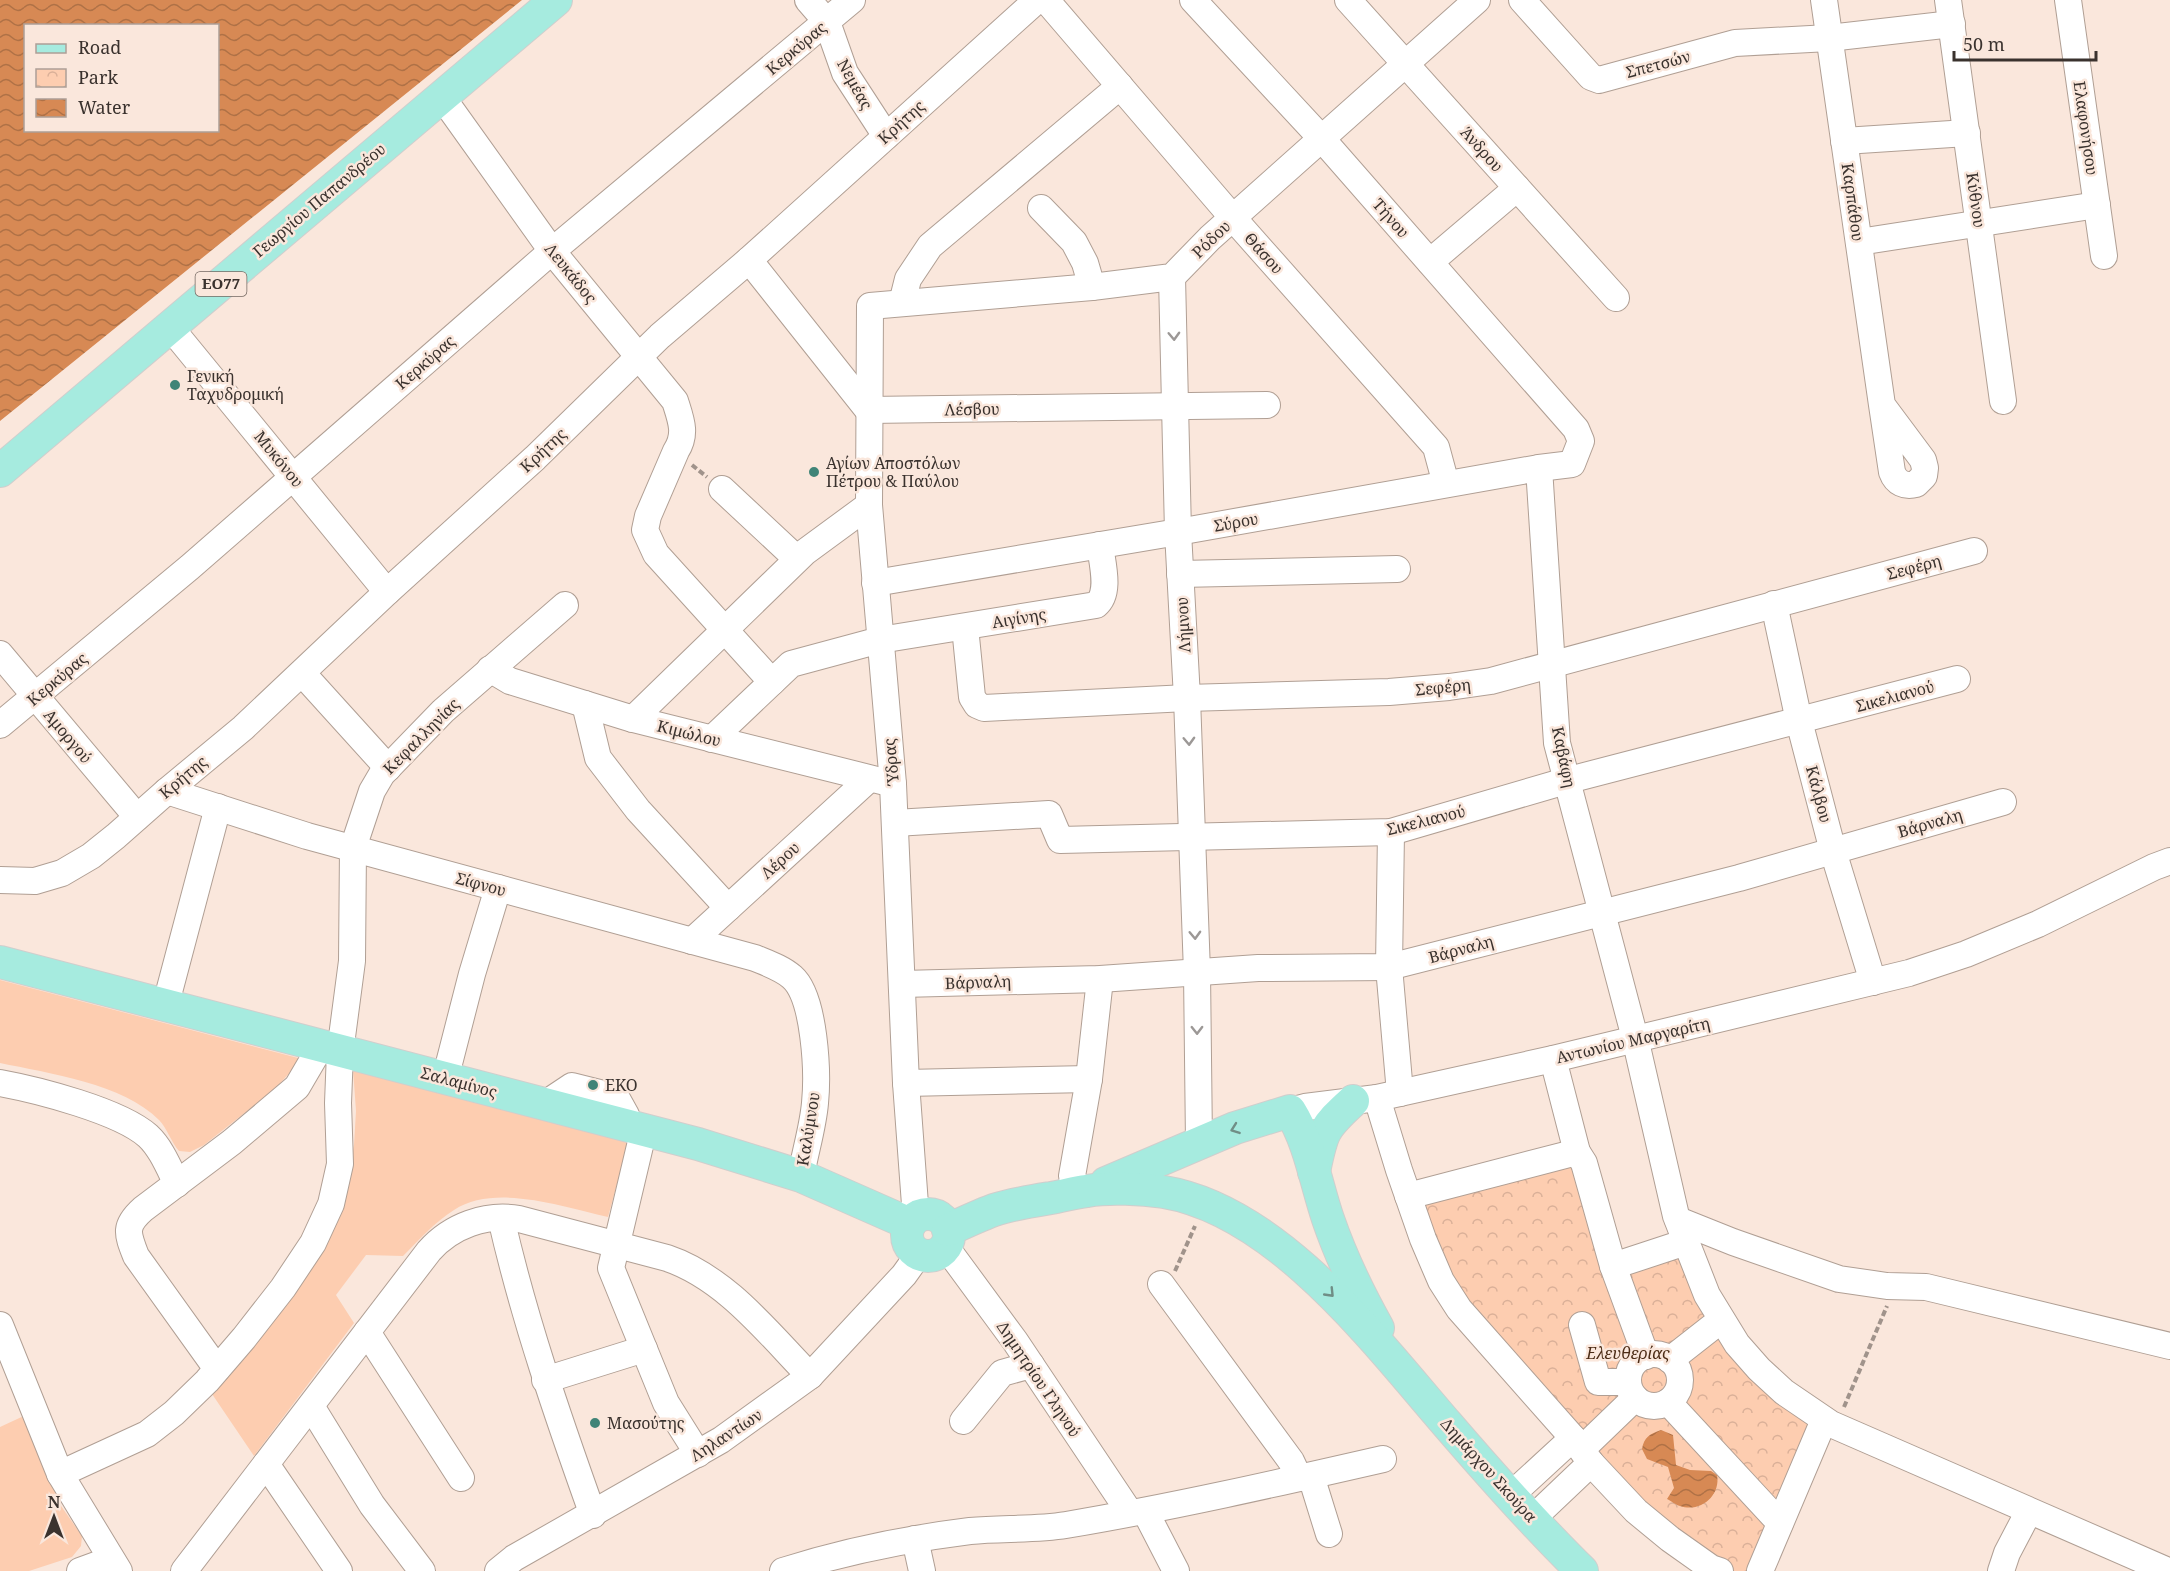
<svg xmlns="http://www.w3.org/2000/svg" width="2170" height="1571" font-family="'Noto Serif',serif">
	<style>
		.green { fill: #fdcdb0 }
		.park { fill: url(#park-crowns) }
		.water { fill: url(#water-waves); fill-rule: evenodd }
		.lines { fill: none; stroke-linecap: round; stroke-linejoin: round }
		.minor-casing { stroke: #b09f94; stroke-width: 28 }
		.major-casing { stroke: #d0cecd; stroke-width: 34 }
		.path { stroke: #a0938b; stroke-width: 4; stroke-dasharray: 6 3; stroke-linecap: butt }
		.minor { stroke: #fff; stroke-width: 26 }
		.major { stroke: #a6ebdf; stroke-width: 32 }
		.oneway { stroke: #9c9896 }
		.oneway2 { stroke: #708e86 }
		.poi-dot { fill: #408477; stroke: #fae7dc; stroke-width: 2 }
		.labels { text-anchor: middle; stroke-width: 5; stroke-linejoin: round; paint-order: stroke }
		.shield { fill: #fae7dc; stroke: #746862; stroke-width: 1.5 }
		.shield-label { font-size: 15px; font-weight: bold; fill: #3a322e }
		.street-label { font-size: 16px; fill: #3a322e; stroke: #fae7dc }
		.poi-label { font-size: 16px; fill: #3a322e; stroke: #fae7dc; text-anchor: start }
		.park-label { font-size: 16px; font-style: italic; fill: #4c2c16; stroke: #fae7dc }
	</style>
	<defs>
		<pattern id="park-crowns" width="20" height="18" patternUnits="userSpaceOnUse" patternTransform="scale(1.5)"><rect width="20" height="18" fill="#fdcdb0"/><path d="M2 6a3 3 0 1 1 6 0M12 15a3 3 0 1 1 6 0" fill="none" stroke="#dab098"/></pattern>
		<pattern id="water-waves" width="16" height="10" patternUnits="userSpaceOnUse" patternTransform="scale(1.5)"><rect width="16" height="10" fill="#d78954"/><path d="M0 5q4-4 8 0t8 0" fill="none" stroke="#af7146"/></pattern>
	</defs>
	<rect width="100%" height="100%" fill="#fae7dc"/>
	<g class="green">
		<path d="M0 980 302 1059 275 1089 204 1145 190 1152 179 1151C171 1142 167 1128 159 1120 124 1084 48 1073 0 1063Z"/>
		<path d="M353 1069 629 1140 608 1217C564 1207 495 1183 454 1210 435 1222 419 1240 403 1256L366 1255 336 1295 354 1323 254 1456 210 1391 287 1305 304 1278 347 1180 354 1145 356 1111Z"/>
		<path d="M28 1414 57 1487 59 1503 82 1536 81 1546 72 1557 29 1571H0V1427Z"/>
	</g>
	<path class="park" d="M1577 1152 1618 1256 1683 1234 1707 1295 1818 1417 1760 1571H1720L1670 1539 1459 1309 1408 1196Z"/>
	<g class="water">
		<path d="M0 0H522L0 421ZM26 26H218V130H26Z"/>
		<path d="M1661 1430 1673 1435 1676 1465 1690 1470 1711 1471 1717 1475C1721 1496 1700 1513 1680 1506 1676 1505 1671 1501 1667 1499L1674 1488 1668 1467 1647 1459 1642 1449C1644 1437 1650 1434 1661 1430Z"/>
	</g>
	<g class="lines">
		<g class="minor-casing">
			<g id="minor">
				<path d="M808 0 827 22 845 73 886 136"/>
				<path d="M1046 0 1233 218 1436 447 1446 484"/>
				<path d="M1348 0 1616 298"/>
				<path d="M1522 0 1591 77 1599 80 1735 43 1829 38 1952 24"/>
				<path d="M1824 0 1882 405 1892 472C1896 483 1905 487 1916 484L1924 476 1925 468 1923 460 1882 405"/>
				<path d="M1948 0 2003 401"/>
				<path d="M2068 0 2104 256"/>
				<path d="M442 97 552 251 675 401C681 420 687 434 676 451L648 516 645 530 656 554 772 682"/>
				<path d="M1844 141 1967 133"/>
				<path d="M1041 208 1074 242 1085 263 1092 287"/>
				<path d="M1859 242 2097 205"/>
				<path d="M749 260 868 410 1267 405"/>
				<path d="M1430 262 1517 188"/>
				<path d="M1172 277 1178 532 1187 698 1197 972 1199 1143"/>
				<path d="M902 303 908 279 930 246 1120 86"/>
				<path d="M170 327 387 592"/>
				<path d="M1539 468 1557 743 1635 1038 1676 1216 1707 1295 1737 1344 1759 1369 1784 1392 1831 1424 2168 1571"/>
				<path d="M722 489 797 559"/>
				<path d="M1180 574 1397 569"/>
				<path d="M875 583 1178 532 1539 468 1572 464 1581 441 1576 429 1322 139 1193 0"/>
				<path d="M1774 604 1799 721 1833 851 1873 982"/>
				<path d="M965 627 972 697 977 705 984 708 1187 698 1389 692 1449 687 1491 681 1974 551"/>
				<path d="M0 654 137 817"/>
				<path d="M490 669 510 681 633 719 893 784"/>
				<path d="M302 673 388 768"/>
				<path d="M585 704 598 758 638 810 728 908"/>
				<path d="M633 719 805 552 869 505"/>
				<path d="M0 725 190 567 552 251 852 0"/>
				<path d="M712 739 791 664 880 640 1096 605C1111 593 1102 563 1100 545"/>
				<path d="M167 791 307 836 755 958C767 963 782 968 792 977 815 997 818 1073 815 1103 813 1127 805 1152 801 1176"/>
				<path d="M895 823 1049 814 1060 840 1391 832 1569 780 1957 679"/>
				<path d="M1391 832 1389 967 1400 1093"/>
				<path d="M0 880 35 881 62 873 91 856 116 836 167 791 243 728 387 592 535 458 660 336 749 260 1037 0"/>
				<path d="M692 941 869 779"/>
				<path d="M902 984 1100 979 1258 968 1389 967 1739 878 2003 802"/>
				<path d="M165 1007 218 807"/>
				<path d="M445 1079 472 974 498 888"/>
				<path d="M0 1083C38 1090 120 1111 148 1136 161 1148 169 1168 177 1184"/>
				<path d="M906 1083 1089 1079"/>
				<path d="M554 1098 572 1086 616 1097 626 1115"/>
				<path d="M1377 1098 1399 1170 1423 1239 1441 1281 1459 1309 1573 1438 1591 1463 1636 1511 1670 1539 1711 1568 1720 1571"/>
				<path d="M1290 1111 1305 1107 1377 1098 1553 1059 1909 973 1966 954 2038 924 2154 867 2170 861"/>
				<path d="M644 1129 611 1268 666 1403 698 1454"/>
				<path d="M1577 1152 1584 1163 1613 1266 1646 1356"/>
				<path d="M1072 1176 1089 1079 1100 979"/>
				<path d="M1408 1196 1577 1152 1553 1059"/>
				<path d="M501 1218C524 1319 558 1417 593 1515"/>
				<path d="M916 1218 906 1083 893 784 869 505 870 306 1092 287 1172 277 1210 238 1477 0"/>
				<path d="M1678 1220 1733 1242 1839 1279 1887 1286 1926 1287 2170 1346"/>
				<path d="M944 1248 951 1254 1015 1341 1130 1513"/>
				<path d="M1613 1266 1686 1242"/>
				<path d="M1161 1284 1291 1461 1299 1478"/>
				<path d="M0 1325 60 1474 119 1571"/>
				<path d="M1582 1325 1598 1382H1628"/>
				<path d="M367 1332 461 1478"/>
				<circle cx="1654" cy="1380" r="26"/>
				<path d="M1670 1360 1721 1320"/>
				<path d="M217 1369 136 1256C127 1233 124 1226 143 1209L232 1142 297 1087 321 1046"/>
				<path d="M545 1380 644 1349"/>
				<path d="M1668 1402 1780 1523"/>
				<path d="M311 1406 372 1505 422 1571"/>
				<path d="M963 1421 1002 1373 1031 1365"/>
				<path d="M1582 1449 1635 1398"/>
				<path d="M266 1464 339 1571"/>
				<path d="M60 1474 147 1434 174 1413 207 1381 244 1338 283 1288 313 1243 331 1204 340 1164 338 1103 340 1052 352 961 353 848 372 791 382 774 443 711 565 605"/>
				<path d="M1311 1476 1329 1534"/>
				<path d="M1511 1495 1573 1438"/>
				<path d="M1145 1511 1176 1571"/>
				<path d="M1532 1519 1591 1463"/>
				<path d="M915 1539 922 1571"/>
				<path d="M80 1571 110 1560"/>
				<path d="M184 1571 429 1251C451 1226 486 1213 519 1219L667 1258C726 1278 768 1333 810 1376"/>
				<path d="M498 1571 514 1558 721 1440 810 1376 904 1275 919 1254"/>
				<path d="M783 1571C846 1551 905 1539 970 1531 1002 1528 1035 1530 1066 1525 1173 1507 1278 1483 1383 1459"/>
				<path d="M1760 1571 1824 1420"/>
				<path d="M2001 1571 2007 1553 2029 1511"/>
			</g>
		</g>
		<g class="major-casing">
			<g id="major">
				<path d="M0 471 556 0"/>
				<path d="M0 962 698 1144 801 1176 910 1224"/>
				<path d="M1314 1172C1322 1133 1322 1129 1353 1101"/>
				<path d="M1106 1183 1235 1128 1290 1111C1310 1143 1316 1184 1328 1219 1341 1257 1359 1294 1378 1328"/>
				<circle cx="928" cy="1235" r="21"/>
				<path d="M948 1230C963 1223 978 1216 994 1210 1012 1204 1032 1201 1051 1198 1063 1196 1075 1192 1087 1191 1109 1187 1142 1189 1164 1192 1278 1211 1376 1342 1447 1424 1490 1474 1535 1525 1582 1571"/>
			</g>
		</g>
		<g class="path">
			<path d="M692 465 707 477"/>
			<path d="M1175 1271 1195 1226"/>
			<path d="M1844 1407 1887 1306"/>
		</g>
		<use href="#minor" class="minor"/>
		<use href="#major" class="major"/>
	</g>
	<defs><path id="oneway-chevron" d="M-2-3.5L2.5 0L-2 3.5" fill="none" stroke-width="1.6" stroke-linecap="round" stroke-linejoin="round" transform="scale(1.5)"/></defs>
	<g class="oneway">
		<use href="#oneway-chevron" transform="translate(1174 336) rotate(88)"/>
		<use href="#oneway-chevron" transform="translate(1189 741) rotate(88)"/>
		<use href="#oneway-chevron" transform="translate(1195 935) rotate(88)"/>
		<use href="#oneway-chevron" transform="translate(1197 1030) rotate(89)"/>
	</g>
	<g class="oneway2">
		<use href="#oneway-chevron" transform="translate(1235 1129) rotate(160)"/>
		<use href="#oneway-chevron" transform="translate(1330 1293) rotate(46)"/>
	</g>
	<g class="poi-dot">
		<circle cx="175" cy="385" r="6"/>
		<circle cx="814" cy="472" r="6"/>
		<circle cx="593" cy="1085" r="6"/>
		<circle cx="595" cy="1423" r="6"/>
	</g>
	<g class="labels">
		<rect class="shield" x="195.5" y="272" width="51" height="24" rx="4.5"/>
		<g class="shield-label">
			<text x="221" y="289">ΕΟ77</text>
		</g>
		<g class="street-label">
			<text transform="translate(796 48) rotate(-40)" y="6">Κερκύρας</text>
			<text transform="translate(1658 64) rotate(-15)" y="6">Σπετσών</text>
			<text transform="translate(855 84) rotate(61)" y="6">Νεμέας</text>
			<text transform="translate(901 122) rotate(-42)" y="6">Κρήτης</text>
			<text transform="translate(2086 128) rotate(82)" y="6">Ελαφονήσου</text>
			<text transform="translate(1482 149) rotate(48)" y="6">Άνδρου</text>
			<text transform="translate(319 200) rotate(-40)" y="6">Γεωργίου Παπανδρέου</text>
			<text transform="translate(1976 200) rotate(82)" y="6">Κύθνου</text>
			<text transform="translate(1853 202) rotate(82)" y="6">Καρπάθου</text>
			<text transform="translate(1391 218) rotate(49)" y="6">Τήνου</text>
			<text transform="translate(1211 239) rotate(-44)" y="6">Ρόδου</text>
			<text transform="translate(1264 253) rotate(48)" y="6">Θάσου</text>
			<text transform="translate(571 273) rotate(51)" y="6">Λευκάδος</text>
			<text transform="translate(425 362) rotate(-41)" y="6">Κερκύρας</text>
			<text transform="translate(972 409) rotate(-1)" y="6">Λέσβου</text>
			<text transform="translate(543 450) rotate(-43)" y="6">Κρήτης</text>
			<text transform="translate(279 459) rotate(51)" y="6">Μυκόνου</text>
			<text transform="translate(1236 522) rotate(-10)" y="6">Σύρου</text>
			<text transform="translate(1914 567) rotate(-15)" y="6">Σεφέρη</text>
			<text transform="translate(1019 618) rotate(-9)" y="6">Αιγίνης</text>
			<text transform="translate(1183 625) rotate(-93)" y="6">Λήμνου</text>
			<text transform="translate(57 679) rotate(-40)" y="6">Κερκύρας</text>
			<text transform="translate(1443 687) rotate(-6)" y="6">Σεφέρη</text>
			<text transform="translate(1895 696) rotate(-15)" y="6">Σικελιανού</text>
			<text transform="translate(689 733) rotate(14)" y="6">Κιμώλου</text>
			<text transform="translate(68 736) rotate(50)" y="6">Αμοργού</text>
			<text transform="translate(421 736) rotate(-45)" y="6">Κεφαλληνίας</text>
			<text transform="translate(1564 757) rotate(78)" y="6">Καβάφη</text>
			<text transform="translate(891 762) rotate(-95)" y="6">Ύδρας</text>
			<text transform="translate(183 777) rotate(-40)" y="6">Κρήτης</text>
			<text transform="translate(1819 794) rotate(75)" y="6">Κάλβου</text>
			<text transform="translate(1426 820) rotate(-14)" y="6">Σικελιανού</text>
			<text transform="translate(1930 823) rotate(-16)" y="6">Βάρναλη</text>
			<text transform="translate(780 860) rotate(-42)" y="6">Λέρου</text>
			<text transform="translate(481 884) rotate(15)" y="6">Σίφνου</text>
			<text transform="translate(1461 949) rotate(-15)" y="6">Βάρναλη</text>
			<text transform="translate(978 982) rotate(-2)" y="6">Βάρναλη</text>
			<text transform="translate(1633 1040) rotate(-13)" y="6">Αντωνίου Μαργαρίτη</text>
			<text transform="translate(459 1082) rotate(15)" y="6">Σαλαμίνος</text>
			<text transform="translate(808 1129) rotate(-81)" y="6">Καλύμνου</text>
			<text transform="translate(1039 1379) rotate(56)" y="6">Δημητρίου Γληνού</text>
			<text transform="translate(726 1435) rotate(-33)" y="6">Ληλαντίων</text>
			<text transform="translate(1489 1470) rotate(48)" y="6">Δημάρχου Σκούρα</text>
		</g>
		<g class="poi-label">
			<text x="187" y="382">Γενική<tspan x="187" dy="18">Ταχυδρομική</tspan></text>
			<text x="826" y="469">Αγίων Αποστόλων<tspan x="826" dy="18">Πέτρου &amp; Παύλου</tspan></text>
			<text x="605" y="1091">EKO</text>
			<text x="607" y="1429">Μασούτης</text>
		</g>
		<g class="park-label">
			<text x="1628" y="1359">Ελευθερίας</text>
		</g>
	</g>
	<rect x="24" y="24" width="195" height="108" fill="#fae7dc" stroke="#ad9f96" stroke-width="1.5"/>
	<rect x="36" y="44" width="30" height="9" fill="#a6ebdf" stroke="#ad9f96" stroke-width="1.5"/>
	<text x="78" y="54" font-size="18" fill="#3a322e">Road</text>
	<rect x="36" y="69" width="30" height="18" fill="url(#park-crowns)" stroke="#ad9f96" stroke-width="1.5"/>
	<text x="78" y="84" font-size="18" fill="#3a322e">Park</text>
	<rect x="36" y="99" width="30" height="18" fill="url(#water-waves)" stroke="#ad9f96" stroke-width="1.5"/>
	<text x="78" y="114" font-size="18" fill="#3a322e">Water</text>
	<g transform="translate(54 1517)" stroke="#fae7dc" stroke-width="4.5" paint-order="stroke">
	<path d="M0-4.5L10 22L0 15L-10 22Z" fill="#3a322e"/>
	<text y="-9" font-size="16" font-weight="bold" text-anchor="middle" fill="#3a322e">N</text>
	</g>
	<path d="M1954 51v9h142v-9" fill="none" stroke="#3a322e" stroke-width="3"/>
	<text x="1963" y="51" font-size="18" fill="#3a322e" stroke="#fae7dc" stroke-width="4.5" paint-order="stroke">50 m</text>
</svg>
